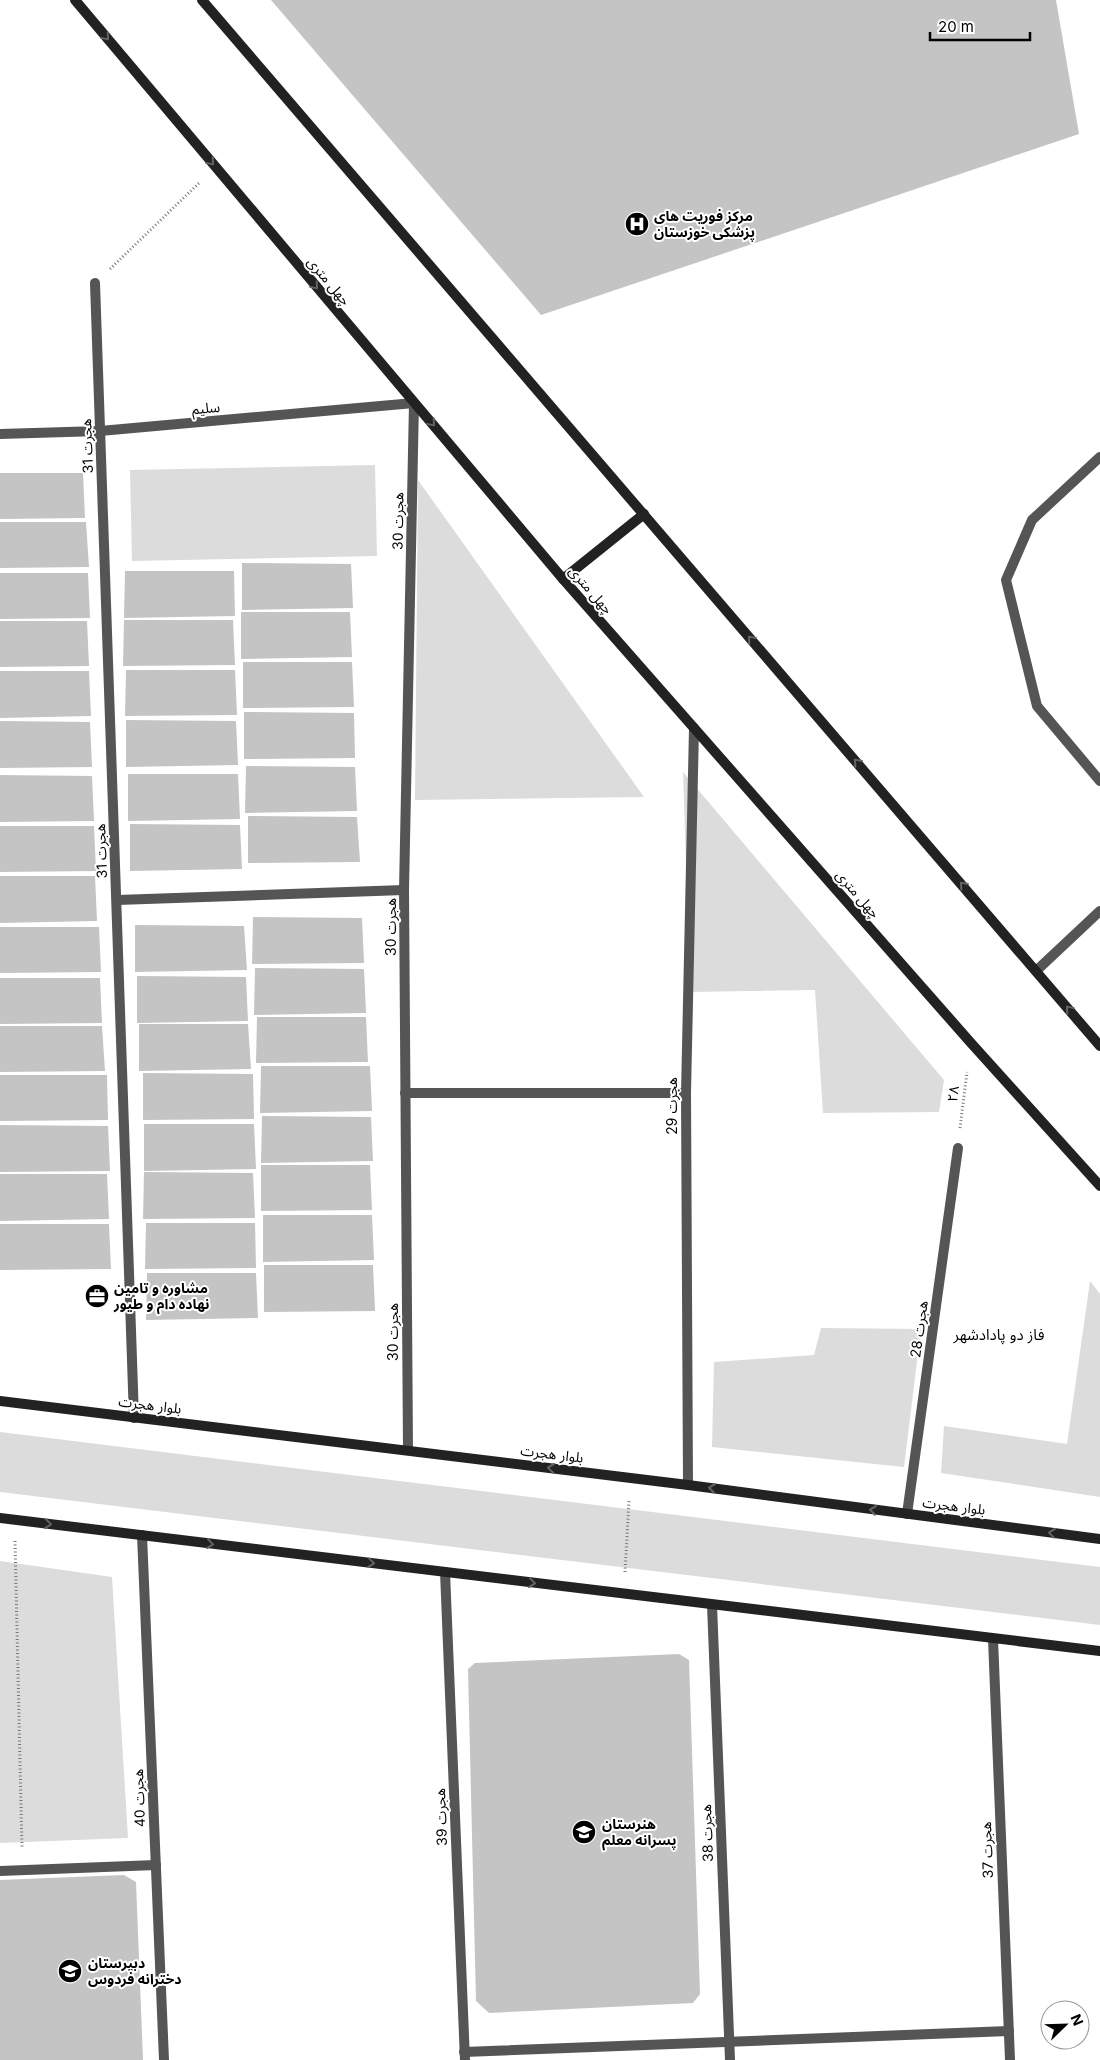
<svg xmlns="http://www.w3.org/2000/svg" width="1100" height="2060" font-family="Inter,'Noto Sans Arabic',sans-serif">
	<style>
		.green { fill: #dcdcdc }
		.building { fill: #c4c4c4 }
		.lines { fill: none; stroke-linecap: round; stroke-linejoin: round }
		.path { stroke: #777; stroke-width: 3; stroke-dasharray: 1 2.5; stroke-linecap: butt }
		.service { stroke: #555; stroke-width: 10 }
		.minor { stroke: #555; stroke-width: 10 }
		.secondary { stroke: #222; stroke-width: 10 }
		.oneway { stroke: #646464 }
		.labels { text-anchor: middle; stroke-width: 4; stroke-linejoin: round; paint-order: stroke }
		.poi-label { font-size: 14px; font-weight: bold; fill: #000; stroke: #fff; text-anchor: start }
		.street-label { font-size: 14px; fill: #000; stroke: #fff }
		.neighbourhood-label { font-size: 15px; fill: #000; stroke: #fff }
	</style>
	<rect width="100%" height="100%" fill="#fff"/>
	<g class="green">
		<path d="M375 465 377 556 132 561 130 470Z"/>
		<path d="M418 480 644 797 415 800Z"/>
		<path d="M683 772 944 1080 939 1112 823 1113 815 990 690 992Z"/>
		<path d="M1090 1281 1100 1294V1497L941 1473 944 1426 1067 1444Z"/>
		<path d="M821 1328 921 1329 904 1467 712 1447 714 1362 814 1355Z"/>
		<path d="M0 1432 1100 1567V1625L0 1492Z"/>
		<path d="M0 1561 112 1577 128 1838 0 1843Z"/>
	</g>
	<g class="building">
		<path d="M271 0H1056L1079 134 541 315Z"/>
		<path d="M0 473H83L85 518 0 519Z"/>
		<path d="M0 522H86L89 567 0 568Z"/>
		<path d="M242 563 351 564 353 608 242 610Z"/>
		<path d="M125 571H234L235 616 124 618Z"/>
		<path d="M0 573H88L90 618 0 619Z"/>
		<path d="M241 612H350L352 657 241 659Z"/>
		<path d="M124 620H233L235 665 123 666Z"/>
		<path d="M0 621H87L89 666 0 667Z"/>
		<path d="M243 662H352L354 707 243 708Z"/>
		<path d="M126 670H235L237 715 125 716Z"/>
		<path d="M0 671H89L91 716 0 718Z"/>
		<path d="M244 712 354 713 355 758 244 759Z"/>
		<path d="M126 720 236 721 238 765 126 767Z"/>
		<path d="M0 721 90 722 92 767 0 768Z"/>
		<path d="M246 766 355 767 357 811 245 813Z"/>
		<path d="M128 774H238L240 819 128 821Z"/>
		<path d="M0 775 92 776 94 821 0 822Z"/>
		<path d="M248 816 357 817 360 862 248 863Z"/>
		<path d="M130 824 240 825 242 869 130 871Z"/>
		<path d="M0 826H94L96 871 0 872Z"/>
		<path d="M0 876H95L97 921 0 923Z"/>
		<path d="M253 917 362 918 364 963 252 964Z"/>
		<path d="M135 925 244 926 247 970 135 972Z"/>
		<path d="M0 927H99L101 972 0 973Z"/>
		<path d="M255 968 364 969 366 1013 254 1015Z"/>
		<path d="M137 976 246 977 248 1021 137 1023Z"/>
		<path d="M0 978H100L102 1023 0 1024Z"/>
		<path d="M257 1017H366L368 1062 256 1063Z"/>
		<path d="M139 1024H248L251 1069 139 1071Z"/>
		<path d="M0 1026H102L105 1071 0 1072Z"/>
		<path d="M261 1066H370L372 1111 260 1113Z"/>
		<path d="M143 1073 253 1074 254 1119 143 1120Z"/>
		<path d="M0 1075H107L108 1120 0 1121Z"/>
		<path d="M262 1116 371 1117 373 1161 261 1163Z"/>
		<path d="M144 1124H254L256 1169 144 1171Z"/>
		<path d="M0 1125 108 1126 110 1171 0 1172Z"/>
		<path d="M261 1165H370L372 1210 261 1211Z"/>
		<path d="M144 1172 253 1173 255 1218 143 1219Z"/>
		<path d="M0 1174H107L109 1219 0 1221Z"/>
		<path d="M263 1215H372L374 1260 263 1262Z"/>
		<path d="M146 1223H255L256 1268 145 1269Z"/>
		<path d="M0 1224H109L111 1269 0 1270Z"/>
		<path d="M264 1265H373L375 1311 264 1312Z"/>
		<path d="M147 1273H256L258 1318 146 1320Z"/>
		<path d="M679 1654 689 1660 700 1994 693 2003 489 2013 476 2001 468 1669 475 1663Z"/>
		<path d="M124 1875 136 1882 143 2060H0V1880Z"/>
	</g>
	<g class="lines">
		<g class="path">
			<path d="M110 269 199 183"/>
			<path d="M960 1128 967 1072"/>
			<path d="M15 1541 22 1849"/>
			<path d="M625 1572 629 1501"/>
		</g>
		<g class="service">
			<path d="M1100 457 1032 520 1006 580 1037 706 1100 781"/>
			<path d="M1036 971 1100 911"/>
		</g>
		<g class="minor">
			<path d="M95 283 134 1418"/>
			<path d="M0 434 100 431 414 403 404 890 408 1450"/>
			<path d="M117 900 404 890"/>
			<path d="M405 1093H686"/>
			<path d="M688 1485 686 1093 694 728"/>
			<path d="M907 1514 958 1148"/>
			<path d="M142 1535 164 2060"/>
			<path d="M445 1572 465 2060"/>
			<path d="M712 1605 730 2060"/>
			<path d="M993 1639 1010 2060"/>
			<path d="M0 1871 156 1865"/>
			<path d="M464 2052 1009 2031"/>
		</g>
		<g class="secondary">
			<path d="M75 0 563 579 971 1043 1100 1186"/>
			<path d="M202 0 1100 1046"/>
			<path d="M563 579 644 514"/>
			<path d="M0 1401 688 1485 1100 1539"/>
			<path d="M0 1518 1100 1651"/>
		</g>
	</g>
	<defs><path id="oneway-chevron" d="M-2-3.5L2.5 0L-2 3.5" fill="none" stroke-width="1.6" stroke-linecap="round" stroke-linejoin="round" transform="scale(1.25)"/></defs>
	<g class="oneway">
		<use href="#oneway-chevron" transform="translate(106 37) rotate(50)"/>
		<use href="#oneway-chevron" transform="translate(211 162) rotate(50)"/>
		<use href="#oneway-chevron" transform="translate(315 286) rotate(50)"/>
		<use href="#oneway-chevron" transform="translate(432 423) rotate(50)"/>
		<use href="#oneway-chevron" transform="translate(751 639) rotate(-131)"/>
		<use href="#oneway-chevron" transform="translate(857 762) rotate(-131)"/>
		<use href="#oneway-chevron" transform="translate(963 885) rotate(-131)"/>
		<use href="#oneway-chevron" transform="translate(1069 1009) rotate(-130)"/>
		<use href="#oneway-chevron" transform="translate(551 1468) rotate(-173)"/>
		<use href="#oneway-chevron" transform="translate(712 1488) rotate(-172)"/>
		<use href="#oneway-chevron" transform="translate(873 1510) rotate(-172)"/>
		<use href="#oneway-chevron" transform="translate(48 1524) rotate(7)"/>
		<use href="#oneway-chevron" transform="translate(1052 1533) rotate(-173)"/>
		<use href="#oneway-chevron" transform="translate(210 1544) rotate(7)"/>
		<use href="#oneway-chevron" transform="translate(371 1563) rotate(7)"/>
		<use href="#oneway-chevron" transform="translate(532 1583) rotate(7)"/>
	</g>
	<defs>
		<g id="hospital-disc" transform="scale(1.25)"><circle r="9.5" fill="#000" stroke="#fff"/><path d="M-5-5h3v3.5h4V-5h3V5h-3V1.5h-4V5h-3Z" fill="#fff"/></g>
		<g id="office-disc" transform="scale(1.25)"><circle r="9.5" fill="#000" stroke="#fff"/><path d="M-6-3h4V-5.5h4V-3h4V5H-6ZM-1-4.5V-3h2v-1.5ZM-6 0V1H6V0Z" fill="#fff"/></g>
		<g id="school-disc" transform="scale(1.25)"><circle r="9.5" fill="#000" stroke="#fff"/><path d="M0-5L7-2L0 1L-7-2ZM-4 1L0 2.5L4 1V4Q0 6-4 4Z" fill="#fff"/></g>
	</defs>
	<g fill-rule="evenodd">
		<use href="#hospital-disc" x="637" y="224"/>
		<use href="#office-disc" x="97" y="1296"/>
		<use href="#school-disc" x="584" y="1832"/>
		<use href="#school-disc" x="70" y="1971"/>
	</g>
	<g class="labels">
		<g class="poi-label">
			<text x="654" y="221">مرکز فوریت های<tspan x="654" dy="16">پزشکی خوزستان</tspan></text>
			<text x="114" y="1293">مشاوره و تامین<tspan x="114" dy="16">نهاده دام و طیور</tspan></text>
			<text x="602" y="1829">هنرستان<tspan x="602" dy="16">پسرانه معلم</tspan></text>
			<text x="88" y="1968">دبیرستان<tspan x="88" dy="16">دخترانه فردوس</tspan></text>
		</g>
		<g class="street-label">
			<text transform="translate(329 281) rotate(50)" y="5">چهل متری</text>
			<text transform="translate(206 408) rotate(-5)" y="5">سلیم</text>
			<text transform="translate(87 446) rotate(-92)" y="5">هجرت 31</text>
			<text transform="translate(398 521) rotate(-89)" y="5">هجرت 30</text>
			<text transform="translate(591 590) rotate(49)" y="5">چهل متری</text>
			<text transform="translate(101 851) rotate(-92)" y="5">هجرت 31</text>
			<text transform="translate(858 894) rotate(49)" y="5">چهل متری</text>
			<text transform="translate(391 927) rotate(-90)" y="5">هجرت 30</text>
			<text transform="translate(953 1094) rotate(-83)" y="5">۲۸</text>
			<text transform="translate(672 1106) rotate(-90)" y="5">هجرت 29</text>
			<text transform="translate(919 1329) rotate(-82)" y="5">هجرت 28</text>
			<text transform="translate(393 1332) rotate(-90)" y="5">هجرت 30</text>
			<text transform="translate(150 1405) rotate(7)" y="5">بلوار هجرت</text>
			<text transform="translate(552 1454) rotate(7)" y="5">بلوار هجرت</text>
			<text transform="translate(954 1506) rotate(7)" y="5">بلوار هجرت</text>
			<text transform="translate(139 1798) rotate(-92)" y="5">هجرت 40</text>
			<text transform="translate(441 1817) rotate(-92)" y="5">هجرت 39</text>
			<text transform="translate(707 1833) rotate(-92)" y="5">هجرت 38</text>
			<text transform="translate(987 1850) rotate(-92)" y="5">هجرت 37</text>
		</g>
		<g class="neighbourhood-label">
			<text x="999" y="1340">فاز دو پادادشهر</text>
		</g>
	</g>
	<g transform="translate(1065 2025) rotate(67)"><circle r="24" fill="#ffffff" stroke="#999999"/>
	<path d="M0-4L9 19L0 12L-9 19Z" fill="#000000"/>
	<text y="-8" font-size="14" font-weight="bold" text-anchor="middle" fill="#000000">N</text>
	</g>
	<path d="M930 32v8h100v-8" fill="none" stroke="#000000" stroke-width="2.5"/>
	<text x="938" y="32" font-size="15" fill="#000000" stroke="#ffffff" stroke-width="4" paint-order="stroke">20 m</text>
</svg>
